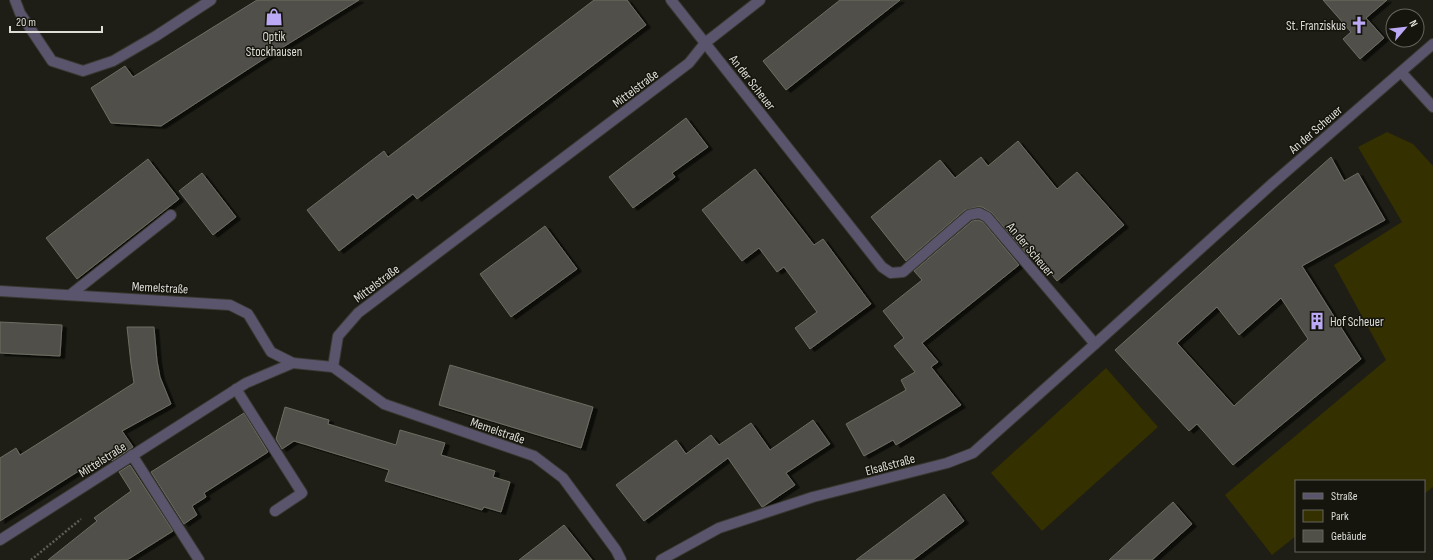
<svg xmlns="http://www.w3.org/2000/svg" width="1433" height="560" font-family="'Sofia Sans Condensed',sans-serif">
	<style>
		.green { fill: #343000 }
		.building { fill: #515048; stroke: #6d6d63; fill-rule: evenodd; filter: url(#shadow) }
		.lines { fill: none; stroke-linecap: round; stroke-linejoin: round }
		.service-casing { stroke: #393931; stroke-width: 12 }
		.minor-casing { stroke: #393931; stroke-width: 12 }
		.path { stroke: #5e5e57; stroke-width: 2.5; stroke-dasharray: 2 2; stroke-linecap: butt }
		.service { stroke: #5a556d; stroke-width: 10 }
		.minor { stroke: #5a556d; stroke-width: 10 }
		.labels { text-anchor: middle; stroke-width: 3; stroke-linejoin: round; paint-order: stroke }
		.poi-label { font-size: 13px; fill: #deded9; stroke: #15150d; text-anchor: end }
		.street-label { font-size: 13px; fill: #deded9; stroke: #15150d }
	</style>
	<defs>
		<filter id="shadow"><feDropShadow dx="4.5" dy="2.5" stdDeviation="0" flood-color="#0009"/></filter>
	</defs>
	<rect width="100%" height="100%" fill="#1e1e16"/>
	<g class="green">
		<path d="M1387 132 1413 144 1433 166V487L1424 494V481H1296V536L1272 555 1225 495 1386 360 1334 265 1402 222 1358 147Z"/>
		<path d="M1106 368 1158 427 1042 531 991 473Z"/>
	</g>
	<g class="building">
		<path d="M257 0H359L259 62 161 126 111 123 91 88 125 66 133 77Z"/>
		<path d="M594 0H627L646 25 417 199 413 194 339 251 307 210 384 151 388 157Z"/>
		<path d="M840 0H900L786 90 763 61Z"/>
		<path d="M1323 0H1387L1366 18 1384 38 1360 59 1343 39 1351 32Z"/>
		<path d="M686 118 708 147 672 173 675 177 633 208 609 177Z"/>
		<path d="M1018 141 1057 189 1077 172 1124 225 1057 281 1034 253 1029 257 992 213 982 207H978L965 210 906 261 871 217 940 160 955 178 981 157 988 166Z"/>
		<path d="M1331 157 1344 181 1358 173 1385 220 1302 266 1361 359 1233 465 1197 424 1189 431 1115 350ZM1281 298 1308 339 1234 406 1177 343 1217 307 1239 335Z"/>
		<path d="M148 159 179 199 77 279 46 238Z"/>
		<path d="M755 169 814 245 823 239 871 304 810 349 795 328 817 312 784 267 777 272 759 248 742 261 702 210Z"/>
		<path d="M202 173 236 217 213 235 179 191Z"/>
		<path d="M978 220 983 222 1019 265 922 343 938 362 931 367 961 405 896 445 893 440 864 456 846 424 906 390 901 380 915 372 894 346 904 338 883 311 922 280 914 271 972 221Z"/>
		<path d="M545 226 577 269 511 317 480 274Z"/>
		<path d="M0 322 62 325 60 356 0 353Z"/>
		<path d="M127 327H154L157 361 160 377 171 404 122 431 133 447 112 461 107 453 0 521V458L16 448 20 455 134 383 131 364Z"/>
		<path d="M450 365 593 407 581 448 439 405Z"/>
		<path d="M285 407 329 420 328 424 396 445 400 430 445 443 441 455 495 471 493 477 510 482 501 512 484 507 482 510 385 481 389 470 294 441 282 449 276 439Z"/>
		<path d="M244 413 268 452 204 493 206 497 192 506 197 515 184 524 151 472Z"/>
		<path d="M813 420 830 444 786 473 795 485 764 506 762 507 728 458 644 521 616 485 676 440 686 454 711 435 719 445 751 423 770 450Z"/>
		<path d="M130 465 173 531 127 560H48L97 521 94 518 131 491 119 472Z"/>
		<path d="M944 494 964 521 913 560H856Z"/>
		<path d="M1173 502 1192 524 1152 560H1109Z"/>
		<path d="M564 525 592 560H519Z"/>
	</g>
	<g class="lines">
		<g class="service-casing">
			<g id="service">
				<path d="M15 0 20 13 52 61 83 71 113 61 156 36 211 0"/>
				<path d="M70 295 171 215"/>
				<path d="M236 389 302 493 275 511"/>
				<path d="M132 455 199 560"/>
			</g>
		</g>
		<g class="minor-casing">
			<g id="minor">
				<path d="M671 0 882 267 891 273 903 272 969 215 979 213 987 217 1095 344 1273 183 1433 44"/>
				<path d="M1401 72 1433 107"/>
				<path d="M0 291 230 305 248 314 271 352 293 363"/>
				<path d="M333 367 384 404 534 456 563 478 616 550 621 560"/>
				<path d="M0 540 246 383 293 363 333 367 338 336 358 313 689 63 705 43 760 0"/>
				<path d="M661 560 719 528 813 497 947 463 973 453 1095 344"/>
			</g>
		</g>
		<path class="path" d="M31 560 81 519"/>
		<use href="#service" class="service"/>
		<use href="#minor" class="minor"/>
	</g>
	<defs>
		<g id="shop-bare" transform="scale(1.38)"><path d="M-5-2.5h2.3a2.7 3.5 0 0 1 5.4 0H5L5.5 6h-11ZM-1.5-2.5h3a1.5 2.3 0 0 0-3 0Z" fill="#bca9f5" stroke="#15150d" stroke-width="2.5" paint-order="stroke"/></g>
		<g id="church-bare" transform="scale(1.38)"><path d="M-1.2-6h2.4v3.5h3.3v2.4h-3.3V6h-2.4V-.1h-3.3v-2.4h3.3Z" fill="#bca9f5" stroke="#15150d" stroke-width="2.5" paint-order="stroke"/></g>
		<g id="building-bare" transform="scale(1.38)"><path d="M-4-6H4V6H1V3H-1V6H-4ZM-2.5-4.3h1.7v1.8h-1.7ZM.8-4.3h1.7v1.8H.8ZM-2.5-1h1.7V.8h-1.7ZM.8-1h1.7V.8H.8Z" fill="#bca9f5" stroke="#15150d" stroke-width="2.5" paint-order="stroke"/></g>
	</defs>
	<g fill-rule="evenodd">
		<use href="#shop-bare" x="274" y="17"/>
		<use href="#church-bare" x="1359" y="25"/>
		<use href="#building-bare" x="1317" y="321"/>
	</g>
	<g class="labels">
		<g class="poi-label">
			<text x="1346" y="30">St. Franziskus</text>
			<text x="274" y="41" text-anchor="middle">Optik<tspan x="274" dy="15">Stockhausen</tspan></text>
			<text x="1330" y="326" text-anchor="start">Hof Scheuer</text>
		</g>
		<g class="street-label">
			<text transform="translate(753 82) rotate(52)" y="5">An der Scheuer</text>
			<text transform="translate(635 88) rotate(-37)" y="5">Mittelstraße</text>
			<text transform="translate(1315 129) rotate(-41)" y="5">An der Scheuer</text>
			<text transform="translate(1031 249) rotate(50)" y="5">An der Scheuer</text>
			<text transform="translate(376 283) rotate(-37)" y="5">Mittelstraße</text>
			<text transform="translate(160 287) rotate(3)" y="5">Memelstraße</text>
			<text transform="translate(498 430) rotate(19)" y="5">Memelstraße</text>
			<text transform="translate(102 459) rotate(-33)" y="5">Mittelstraße</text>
			<text transform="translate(890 464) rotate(-15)" y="5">Elsaßstraße</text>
		</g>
	</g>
	<rect x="1295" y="480" width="130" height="72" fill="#15150d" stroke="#65655f"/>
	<rect x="1303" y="493" width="20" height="6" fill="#5a556d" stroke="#65655f"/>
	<text x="1331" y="500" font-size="12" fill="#deded9">Straße</text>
	<rect x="1303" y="510" width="20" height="12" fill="#343000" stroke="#65655f"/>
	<text x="1331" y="520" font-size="12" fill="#deded9">Park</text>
	<rect x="1303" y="530" width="20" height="12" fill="#515048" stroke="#65655f"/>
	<text x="1331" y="540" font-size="12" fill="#deded9">Gebäude</text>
	<g transform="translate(1405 28) rotate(62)"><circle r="19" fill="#15150d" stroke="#65655f"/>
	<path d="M0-3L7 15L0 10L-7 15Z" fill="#bca9f5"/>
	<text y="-6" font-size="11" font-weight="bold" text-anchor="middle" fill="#deded9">N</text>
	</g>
	<path d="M10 26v6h92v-6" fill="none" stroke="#deded9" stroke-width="2"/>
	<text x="16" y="26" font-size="12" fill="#deded9" stroke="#15150d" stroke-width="3" paint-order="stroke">20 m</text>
</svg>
